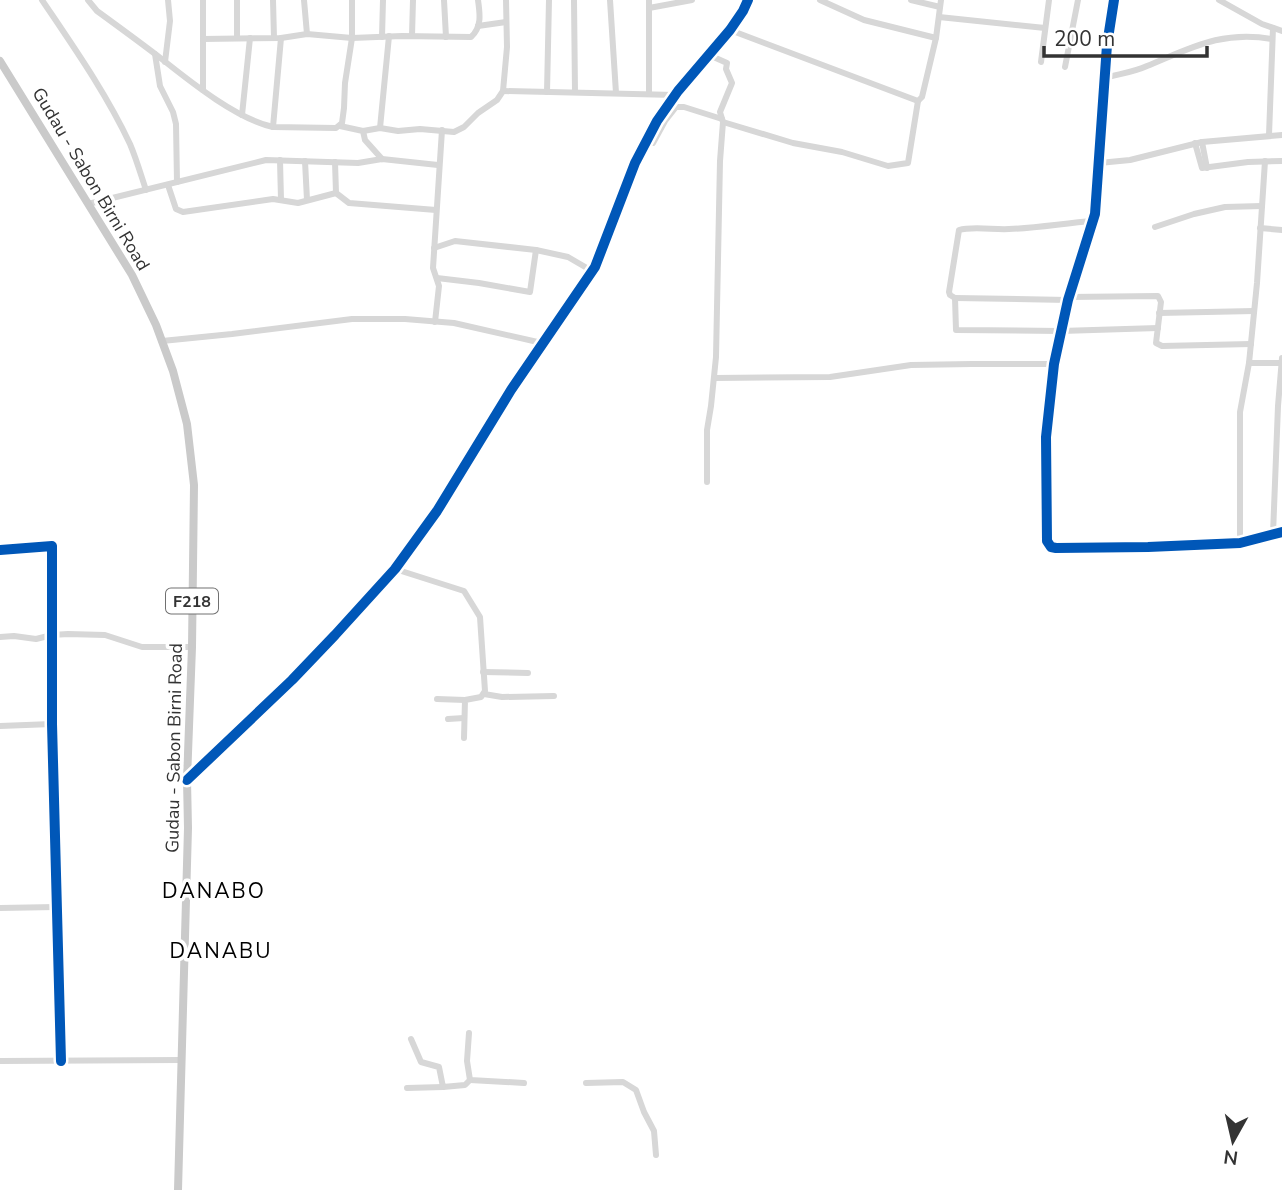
<svg xmlns="http://www.w3.org/2000/svg" width="1282" height="1190" font-family="'Nunito Sans',sans-serif">
	<style>
		.lines { fill: none; stroke-linecap: round; stroke-linejoin: round }
		.minor { stroke: #d7d7d7; stroke-width: 6 }
		.major { stroke: #cacaca; stroke-width: 8 }
		.cycleway-casing { stroke: #fff; stroke-width: 15 }
		.cycleway { stroke: #0057b8; stroke-width: 10 }
		.labels { text-anchor: middle; stroke-width: 7; stroke-linejoin: round; paint-order: stroke }
		.shield { fill: #fff; stroke: #707070; stroke-width: 2 }
		.shield-label { font-size: 16px; font-weight: bold; fill: #333 }
		.street-label { font-size: 18px; fill: #333; stroke: #fff }
		.quarter-label { font-size: 21px; letter-spacing: 2px; fill: #000; stroke: #fff }
	</style>
	<rect width="100%" height="100%" fill="#fff"/>
	<g class="lines">
		<g class="minor">
			<path d="M42 0C73 46 106 93 130 144 136 158 141 175 146 190"/>
			<path d="M88 0 97 11C119 27 141 43 163 60 192 83 237 119 273 127L336 128 342 123 344 108 345 83 352 38V0"/>
			<path d="M203 0V90"/>
			<path d="M237 0V38"/>
			<path d="M273 0 274 38"/>
			<path d="M304 0 307 34"/>
			<path d="M444 0 446 37"/>
			<path d="M574 0 575 92"/>
			<path d="M610 0 616 93"/>
			<path d="M820 0 864 20 936 38"/>
			<path d="M911 0 940 7"/>
			<path d="M1114 0 1107 45 1095 214 1068 300 1054 364 1046 437 1047 541 1051 547 1056 548 1148 547 1240 543 1282 532"/>
			<path d="M1219 0 1262 24 1282 31"/>
			<path d="M649 8 692 0"/>
			<path d="M939 17 1045 28"/>
			<path d="M478 26 506 22"/>
			<path d="M730 30 918 101 922 97 936 38 941 0"/>
			<path d="M412 36 413 0"/>
			<path d="M382 37 383 0"/>
			<path d="M203 39 281 38 307 34 352 38 402 36 471 37C482 27 480 14 478 0"/>
			<path d="M155 54 160 86 173 112 176 124 177 182"/>
			<path d="M165 62 170 21 168 0"/>
			<path d="M1041 62 1049 0"/>
			<path d="M1065 67 1078 0"/>
			<path d="M1105 78C1119 74 1134 72 1147 66 1191 48 1222 30 1272 39"/>
			<path d="M503 91 675 95"/>
			<path d="M547 92 549 0"/>
			<path d="M649 94V0"/>
			<path d="M242 115 250 38"/>
			<path d="M723 122 793 143 842 152 888 166 908 163 918 101"/>
			<path d="M340 126 363 131 365 140 382 159"/>
			<path d="M273 127 281 38"/>
			<path d="M380 128 389 36"/>
			<path d="M363 131 380 128 398 131 420 129 454 132 464 127 478 113 497 100 503 91 507 47 506 0"/>
			<path d="M1269 135 1273 28"/>
			<path d="M646 140 653 143 665 121 676 107H684L722 119"/>
			<path d="M1202 142 1207 168"/>
			<path d="M1195 143 1202 168 1248 162 1282 161"/>
			<path d="M280 160 281 200"/>
			<path d="M305 161 307 200"/>
			<path d="M335 162 336 193 349 203 436 210"/>
			<path d="M1099 163 1130 160 1202 142 1282 135"/>
			<path d="M168 185 176 209 183 212 273 199 298 203 336 193"/>
			<path d="M88 204 266 160 358 163 382 159 438 165"/>
			<path d="M1093 221C1065 223 1037 228 1009 229 995 230 972 226 959 230L949 292 950 295 955 298 956 330 1061 331 1158 328"/>
			<path d="M1155 227 1194 214 1225 207 1262 206"/>
			<path d="M1260 228 1282 230"/>
			<path d="M434 248 455 241 536 250 568 257 592 271"/>
			<path d="M437 278 479 283 530 292 536 250"/>
			<path d="M1069 297 1158 296 1161 302 1156 343 1162 346 1251 344"/>
			<path d="M955 298 1068 300"/>
			<path d="M1159 313 1254 311"/>
			<path d="M435 322 439 286 433 268 442 130"/>
			<path d="M162 341 232 334 352 319H405L454 323 542 343"/>
			<path d="M1249 363H1282"/>
			<path d="M715 378 830 377 911 365 972 364H1054"/>
			<path d="M707 482V430L711 406 716 357 720 161 723 122 720 112 732 83 726 69 727 63 709 55"/>
			<path d="M1273 534 1278 406 1282 358"/>
			<path d="M1240 543V412L1249 363 1257 283 1265 161"/>
			<path d="M0 550 52 546V724L61 1061"/>
			<path d="M395 569 464 591 480 617 485 691 481 697 465 700 464 738"/>
			<path d="M0 637 14 636 36 639 52 635 68 634 105 635 142 647H192"/>
			<path d="M483 672 528 673"/>
			<path d="M484 694 502 697 554 696"/>
			<path d="M437 699 465 700"/>
			<path d="M448 719 464 718"/>
			<path d="M0 726 52 724"/>
			<path d="M187 780 292 680 335 635 395 569 437 511 511 390 595 267 635 163 657 121 678 91 730 30 743 11 748 0"/>
			<path d="M0 908 56 907"/>
			<path d="M469 1033 467 1061 470 1080 524 1083"/>
			<path d="M411 1039 421 1062 439 1067 443 1087 465 1085 470 1080"/>
			<path d="M0 1061 181 1060"/>
			<path d="M586 1083 623 1082 636 1090 644 1112 654 1131 656 1155"/>
			<path d="M407 1088 443 1087"/>
		</g>
		<path class="major" d="M0 61 132 275 156 325 173 371 187 424 194 485 192 647 187 780 188 828 178 1190"/>
		<g class="cycleway-casing">
			<g id="cycleway">
				<path d="M1114 0 1107 45 1095 214 1068 300 1054 364 1046 437 1047 541 1051 547 1056 548 1148 547 1240 543 1282 532"/>
				<path d="M0 550 52 546V724L61 1061"/>
				<path d="M187 780 292 680 335 635 395 569 437 511 511 390 595 267 635 163 657 121 678 91 730 30 743 11 748 0"/>
			</g>
		</g>
		<use href="#cycleway" class="cycleway"/>
	</g>
	<g class="labels">
		<rect class="shield" x="166" y="588.5" width="52" height="25" rx="5"/>
		<g class="shield-label">
			<text x="192" y="607">F218</text>
		</g>
		<g class="street-label">
			<text transform="translate(91 179) rotate(59)" y="6">Gudau - Sabon Birni Road</text>
			<text transform="translate(174 748) rotate(-89)" y="6">Gudau - Sabon Birni Road</text>
		</g>
		<g class="quarter-label">
			<text x="214" y="898">DANABO</text>
			<text x="221" y="958">DANABU</text>
		</g>
	</g>
	<g transform="translate(1233 1141) rotate(188)" stroke="#ffffff" stroke-width="5" paint-order="stroke">
	<path d="M0-5L12 26L0 18L-12 26Z" fill="#333333"/>
	<text y="-10" font-size="19" font-weight="bold" text-anchor="middle" fill="#333333">N</text>
	</g>
	<path d="M1044 46v10h163v-10" fill="none" stroke="#333333" stroke-width="3.5"/>
	<text x="1054" y="46" font-size="21" fill="#333333" stroke="#ffffff" stroke-width="5" paint-order="stroke">200 m</text>
</svg>
